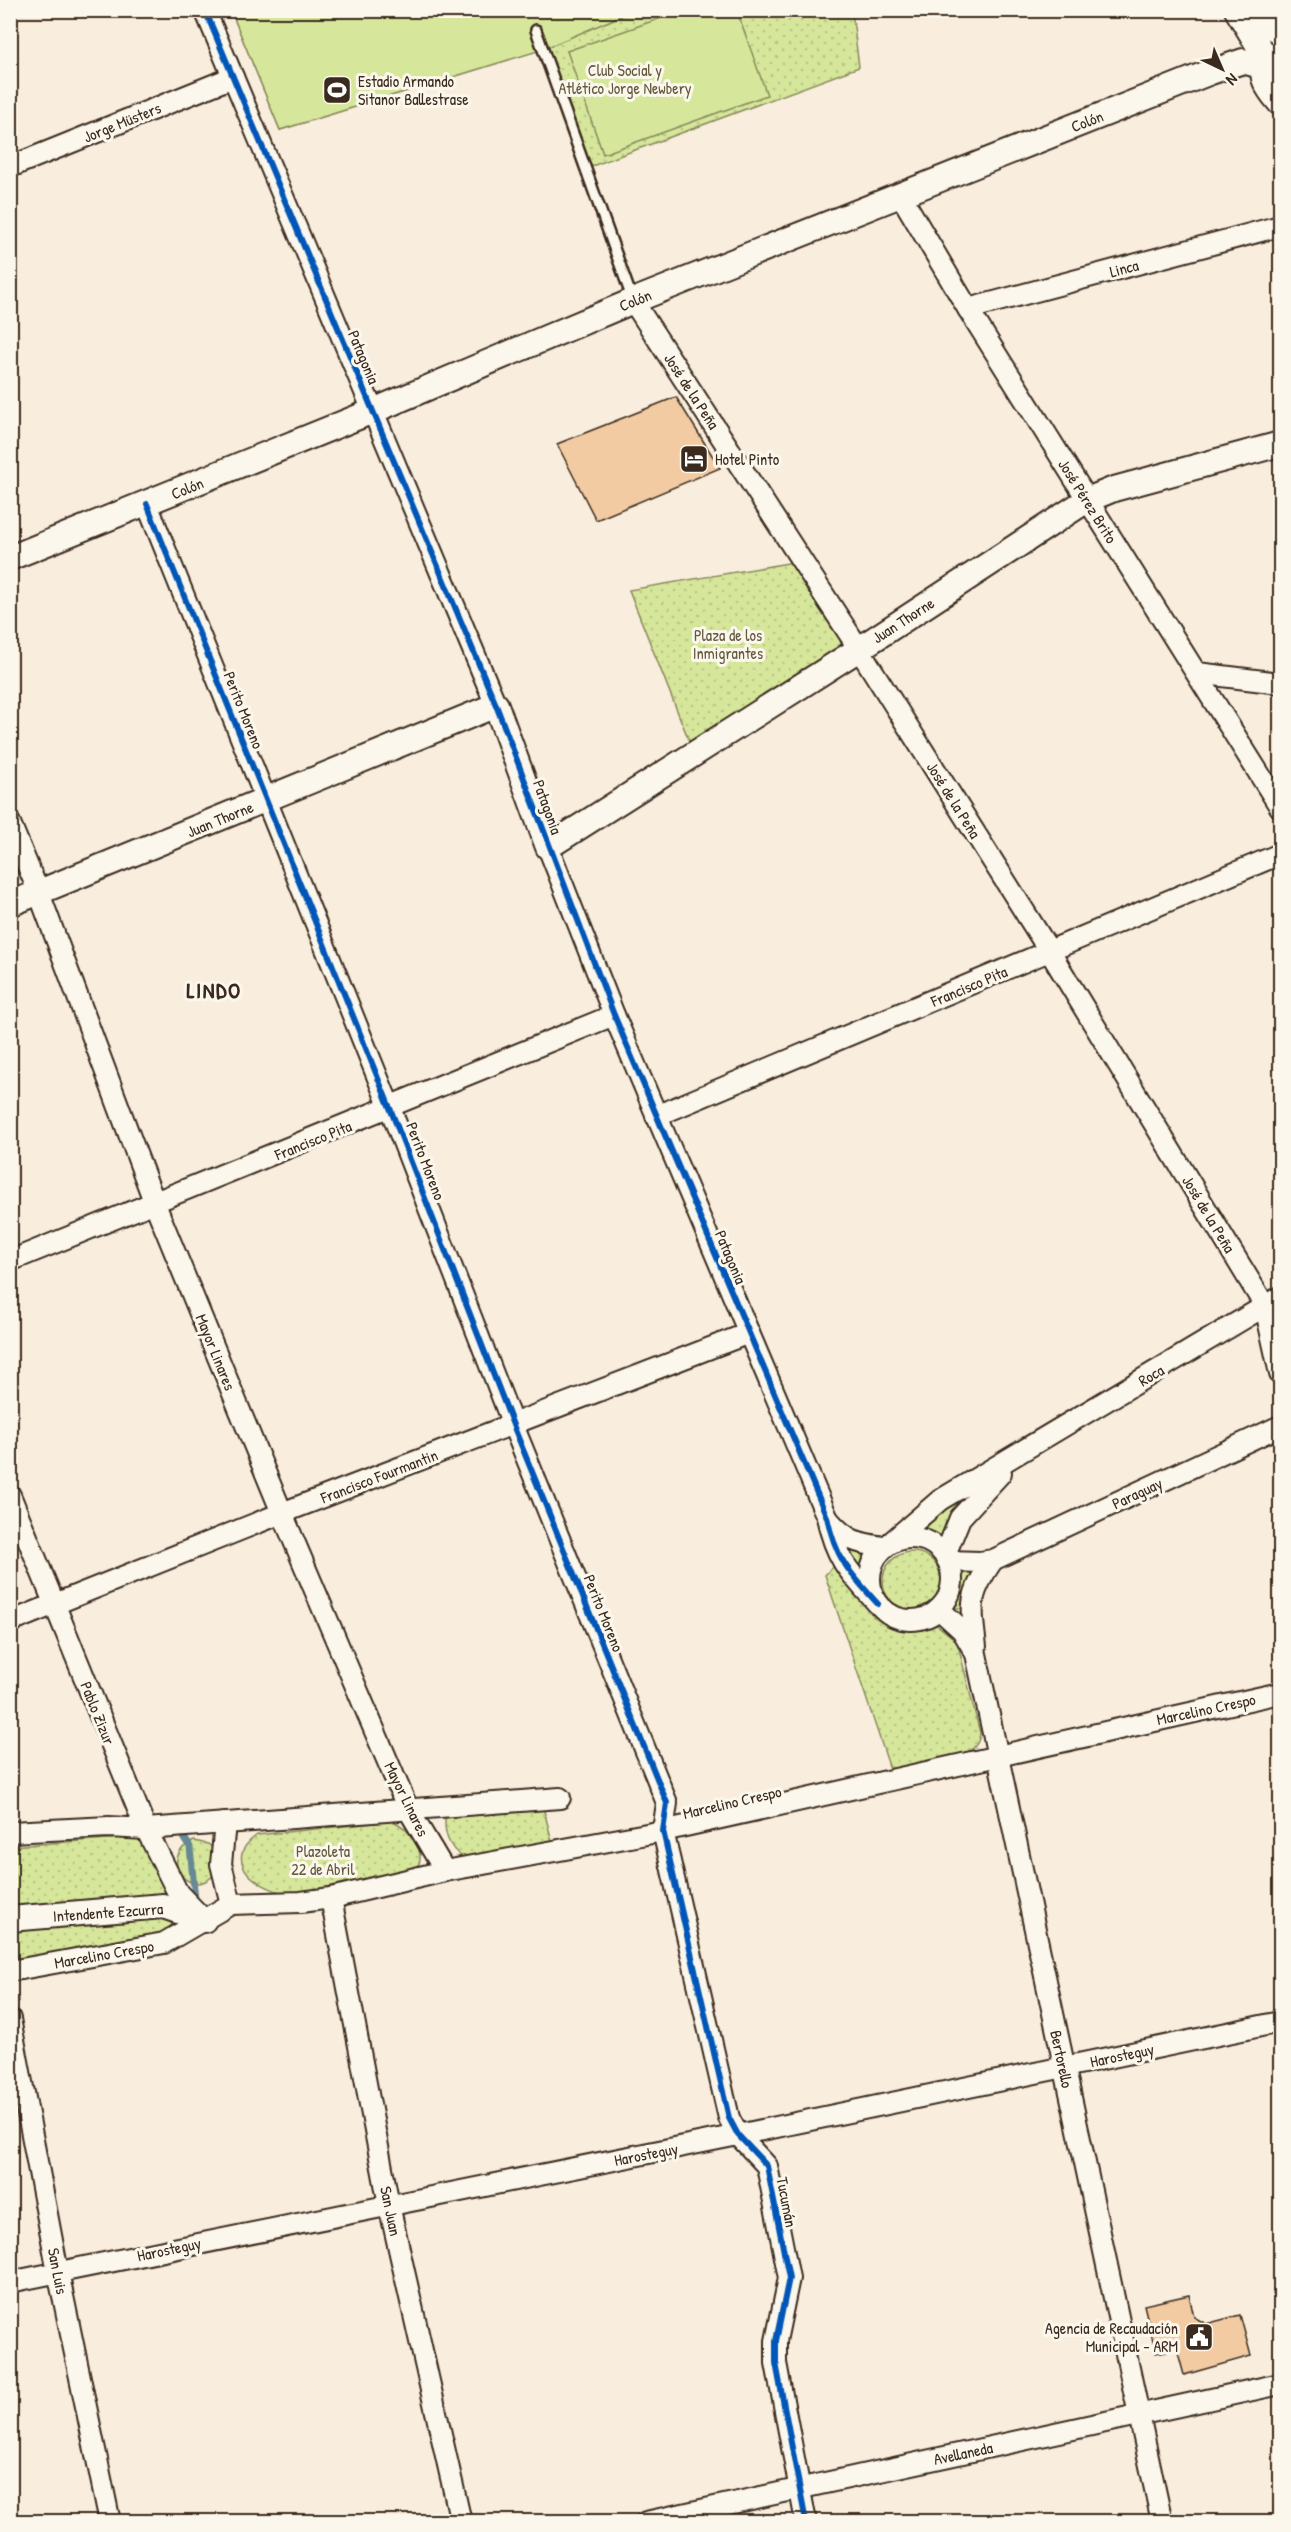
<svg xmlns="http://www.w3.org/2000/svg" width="1291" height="2532" font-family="'Patrick Hand',sans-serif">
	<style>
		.green { fill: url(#green-dots); stroke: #88885c; stroke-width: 1.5 }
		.pitch { fill: #d6e79b; stroke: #88885c; stroke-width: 1.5 }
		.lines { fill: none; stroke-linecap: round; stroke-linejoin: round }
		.stream { stroke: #668994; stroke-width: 7 }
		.building { fill: #f2cba2; stroke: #3b2a1e; stroke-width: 1.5 }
		.service-casing { stroke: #3b2a1e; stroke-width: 14 }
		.minor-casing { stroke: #3b2a1e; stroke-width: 24 }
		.tertiary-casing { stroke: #3b2a1e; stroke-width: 28 }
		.service { stroke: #fbf7ec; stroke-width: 9 }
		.minor { stroke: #fbf7ec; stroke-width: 20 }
		.tertiary { stroke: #fbf7ec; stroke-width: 24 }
		.cycleway-casing { stroke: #fbf7ec; stroke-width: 10 }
		.cycleway { stroke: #0057b8; stroke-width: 6 }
		.labels { text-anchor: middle; stroke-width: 6; stroke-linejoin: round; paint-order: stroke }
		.park-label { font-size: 16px; fill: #62593d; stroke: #fbf7ec }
		.poi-label { font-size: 16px; fill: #3b2a1e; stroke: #fbf7ec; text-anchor: start }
		.street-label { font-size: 16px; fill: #3b2a1e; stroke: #fbf7ec }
		.district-label { font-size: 22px; font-weight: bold; letter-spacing: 1.5px; fill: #3b2a1e; stroke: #fbf7ec }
	</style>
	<defs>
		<pattern id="green-dots" width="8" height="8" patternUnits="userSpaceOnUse" patternTransform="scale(1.5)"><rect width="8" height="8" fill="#d6e79b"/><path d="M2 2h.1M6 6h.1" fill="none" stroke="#b9c685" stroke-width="1.8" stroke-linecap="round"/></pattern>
	</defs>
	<rect width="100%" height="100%" fill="#f9eedd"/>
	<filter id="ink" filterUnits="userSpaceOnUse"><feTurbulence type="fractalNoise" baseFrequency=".0167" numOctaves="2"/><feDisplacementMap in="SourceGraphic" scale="12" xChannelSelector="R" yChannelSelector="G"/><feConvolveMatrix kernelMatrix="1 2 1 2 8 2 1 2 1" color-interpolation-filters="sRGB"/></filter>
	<g filter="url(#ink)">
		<g class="green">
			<path d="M231 11H852L859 67 584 169 542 49 280 130Z"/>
			<path d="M794 562 840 634 841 651 692 748 629 590Z"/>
			<path d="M981 1483 943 1545 926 1534 906 1533Z"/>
			<path d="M840 1545 873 1553 867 1562 864 1577Z"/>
			<circle cx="912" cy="1581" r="29"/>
			<path d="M834 1566C862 1595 888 1640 932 1621L957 1641 980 1733C979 1743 975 1748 966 1753L890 1769 825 1575Z"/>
			<path d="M959 1568H980L965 1608H948L957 1585Z"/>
			<path d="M543 1807 552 1841 469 1860C452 1854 444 1837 445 1819L449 1815Z"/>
			<path d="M393 1821C410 1828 430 1855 414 1872 375 1881 333 1896 292 1894 261 1891 218 1862 257 1835Z"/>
			<path d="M136 1837 147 1847 156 1873 166 1891 164 1896 11 1910V1846Z"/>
			<path d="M194 1841 208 1844 214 1849V1875C187 1901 157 1856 194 1841Z"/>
			<path d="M158 1916 170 1921 172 1924 168 1931 162 1934 11 1964V1928Z"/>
		</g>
		<g class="pitch">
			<path d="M621 10 623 15 541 50 280 130 231 11Z"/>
			<path d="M681 11H737L767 95 603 154 567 51Z"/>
		</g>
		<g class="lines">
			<path class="stream" d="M182 1834 190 1847 195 1899"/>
		</g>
		<g class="building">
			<path d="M676 397 720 468 596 520 557 444Z"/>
			<path d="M1189 2295 1194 2317 1206 2324 1240 2315 1251 2356 1184 2375 1177 2349 1156 2353 1144 2305Z"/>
		</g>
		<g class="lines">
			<g class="service-casing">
				<path id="service" d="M536 30 633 301"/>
			</g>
			<g class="minor-casing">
				<g id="minor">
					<path d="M205 10 496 705"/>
					<path d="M10 167 233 77"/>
					<path d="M900 194 968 309 1280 807"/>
					<path d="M633 301 859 649 1050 952 1265 1306 1280 1374"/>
					<path d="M968 309 1280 226"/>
					<path d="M147 504 390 1108 513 1425 667 1803 663 1831 729 2118 738 2135 767 2166 789 2278 776 2341V2363L806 2522"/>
					<path d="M1197 673 1280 683"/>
					<path d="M10 823 39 893 155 1204 282 1513 408 1809 445 1871"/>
					<path d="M548 847 614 1015 827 1517C836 1560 850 1573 878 1604"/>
					<path d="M656 1116 1280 854"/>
					<path d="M10 1261 614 1015"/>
					<path d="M10 1495 146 1829 178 1893 204 1920"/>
					<path d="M828 1519C847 1541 856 1543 884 1547"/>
					<circle cx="911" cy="1579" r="41"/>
					<path d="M889 1544 940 1500 1280 1297"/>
					<path d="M945 1555 960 1518 1001 1473"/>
					<path d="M948 1561 980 1562 993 1560 1280 1426"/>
					<path d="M939 1609 962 1630 976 1654 1162 2522"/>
					<path d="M10 1622 282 1513 749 1333"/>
					<path d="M976 1647C971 1604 968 1596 993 1560"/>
					<path d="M225 1823 221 1864 231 1904"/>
					<path d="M10 1832 109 1827 146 1829 560 1798"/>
					<path d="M331 1898 389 2205 461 2522"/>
					<path d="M10 1971 164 1943 231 1904 301 1902 331 1898 445 1871 663 1831 1280 1693"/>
					<path d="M10 2019 58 2272 110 2522"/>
					<path d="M10 2282 738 2135 1280 2022"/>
					<path d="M646 2522 1280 2384"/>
				</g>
			</g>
			<g class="tertiary-casing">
				<g id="tertiary">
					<path d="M1237 10 1267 60"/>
					<path d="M1247 10 1280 32"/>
					<path d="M1280 52C1252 66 1264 85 1280 103"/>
					<path d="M10 558 373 411 633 301 1208 73 1243 61 1264 67"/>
					<path d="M10 904 496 705 548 847 859 649 1087 500 1114 489 1280 444"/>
					<path d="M10 1919 163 1906 204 1920"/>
				</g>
			</g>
			<use href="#service" class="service"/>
			<use href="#minor" class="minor"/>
			<use href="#tertiary" class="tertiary"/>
			<g class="cycleway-casing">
				<g id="cycleway">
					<path d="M205 10 496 705 614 1015 827 1517C836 1560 850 1573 878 1604"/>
					<path d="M147 504 390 1108 513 1425 667 1803 663 1831 729 2118 738 2135 767 2166 789 2278 776 2341V2363L806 2522"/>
				</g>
			</g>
			<use href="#cycleway" class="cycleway"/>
		</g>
	</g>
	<defs>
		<g id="stadium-square" transform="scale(1.5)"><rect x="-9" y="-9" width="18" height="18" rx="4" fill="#3b2a1e" stroke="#fbf7ec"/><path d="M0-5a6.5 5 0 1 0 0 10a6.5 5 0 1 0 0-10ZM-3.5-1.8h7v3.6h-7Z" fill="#fff"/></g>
		<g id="hotel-square" transform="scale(1.5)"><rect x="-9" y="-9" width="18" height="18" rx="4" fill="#3b2a1e" stroke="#fbf7ec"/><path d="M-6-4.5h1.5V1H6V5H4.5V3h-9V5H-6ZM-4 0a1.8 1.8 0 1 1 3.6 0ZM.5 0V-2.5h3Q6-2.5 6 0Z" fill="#fff"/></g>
		<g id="civic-square" transform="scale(1.5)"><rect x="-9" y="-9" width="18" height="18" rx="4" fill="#3b2a1e" stroke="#fbf7ec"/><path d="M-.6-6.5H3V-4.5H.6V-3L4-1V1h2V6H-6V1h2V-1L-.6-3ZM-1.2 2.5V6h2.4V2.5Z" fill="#fff"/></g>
	</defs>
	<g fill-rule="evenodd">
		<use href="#stadium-square" x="337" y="90"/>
		<use href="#hotel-square" x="694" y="459"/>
		<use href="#civic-square" x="1199" y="2337"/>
	</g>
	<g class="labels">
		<g class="park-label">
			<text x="625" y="76">Club Social y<tspan x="625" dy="18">Atlético Jorge Newbery</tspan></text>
			<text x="728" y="641">Plaza de los<tspan x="728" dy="18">Inmigrantes</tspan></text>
			<text x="323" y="1857">Plazoleta<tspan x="323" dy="18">22 de Abril</tspan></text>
		</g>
		<g class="poi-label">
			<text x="358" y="87">Estadio Armando<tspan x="358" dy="18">Sitanor Ballestrase</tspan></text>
			<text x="715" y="465">Hotel Pinto</text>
			<text x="1178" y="2334" text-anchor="end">Agencia de Recaudación<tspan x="1178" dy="18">Municipal - ARM</tspan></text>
		</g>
		<g class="street-label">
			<text transform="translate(1087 121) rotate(-21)" y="6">Colón</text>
			<text transform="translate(122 122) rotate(-22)" y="6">Jorge Müsters</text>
			<text transform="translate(1124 268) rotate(-15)" y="6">Linca</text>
			<text transform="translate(635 300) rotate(-22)" y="6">Colón</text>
			<text transform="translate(364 357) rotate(67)" y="6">Patagonia</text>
			<text transform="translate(692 391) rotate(57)" y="6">José de la Peña</text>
			<text transform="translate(187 488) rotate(-22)" y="6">Colón</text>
			<text transform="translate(1088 501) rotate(58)" y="6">José Pérez Brito</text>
			<text transform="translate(903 620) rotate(-33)" y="6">Juan Thorne</text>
			<text transform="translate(244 710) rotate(68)" y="6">Perito Moreno</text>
			<text transform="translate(954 800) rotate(58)" y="6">José de la Peña</text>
			<text transform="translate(548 807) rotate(70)" y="6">Patagonia</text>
			<text transform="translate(220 819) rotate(-22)" y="6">Juan Thorne</text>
			<text transform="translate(969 986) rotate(-23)" y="6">Francisco Pita</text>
			<text transform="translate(313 1140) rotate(-22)" y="6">Francisco Pita</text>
			<text transform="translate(426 1161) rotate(69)" y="6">Perito Moreno</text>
			<text transform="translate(1209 1214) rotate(59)" y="6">José de la Peña</text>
			<text transform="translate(731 1257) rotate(67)" y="6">Patagonia</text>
			<text transform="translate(216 1352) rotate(68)" y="6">Mayor Linares</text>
			<text transform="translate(1151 1375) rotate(-31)" y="6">Roca</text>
			<text transform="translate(379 1476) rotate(-21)" y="6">Francisco Fourmantin</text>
			<text transform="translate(1137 1493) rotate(-25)" y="6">Paraguay</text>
			<text transform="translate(604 1613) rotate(68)" y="6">Perito Moreno</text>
			<text transform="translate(1206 1709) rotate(-12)" y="6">Marcelino Crespo</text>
			<text transform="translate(98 1713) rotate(68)" y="6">Pablo Zizur</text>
			<text transform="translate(407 1799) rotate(64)" y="6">Mayor Linares</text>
			<text transform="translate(732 1802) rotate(-13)" y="6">Marcelino Crespo</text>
			<text transform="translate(108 1912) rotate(-4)" y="6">Intendente Ezcurra</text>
			<text transform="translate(104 1954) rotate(-10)" y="6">Marcelino Crespo</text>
			<text transform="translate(1122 2055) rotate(-12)" y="6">Harosteguy</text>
			<text transform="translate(1062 2059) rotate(78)" y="6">Bertorello</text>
			<text transform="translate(646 2154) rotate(-11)" y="6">Harosteguy</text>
			<text transform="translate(787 2202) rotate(79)" y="6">Tucumán</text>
			<text transform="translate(391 2211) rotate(78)" y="6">San Juan</text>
			<text transform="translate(169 2249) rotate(-12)" y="6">Harosteguy</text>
			<text transform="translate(58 2271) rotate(79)" y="6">San Luis</text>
			<text transform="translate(963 2453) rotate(-12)" y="6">Avellaneda</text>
		</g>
		<g class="district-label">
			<text x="214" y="998">LINDO</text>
		</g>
	</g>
	<rect width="1291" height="2532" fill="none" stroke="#fbf7ec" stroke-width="36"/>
	<rect x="18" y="18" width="1255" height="2496" fill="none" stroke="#3b2a1e" stroke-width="2" filter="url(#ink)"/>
	<g transform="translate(1222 69) rotate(136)" stroke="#fbf7ec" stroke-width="4.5" paint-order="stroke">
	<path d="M0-4.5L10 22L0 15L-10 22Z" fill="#3b2a1e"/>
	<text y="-9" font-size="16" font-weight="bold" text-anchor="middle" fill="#3b2a1e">N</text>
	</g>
</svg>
